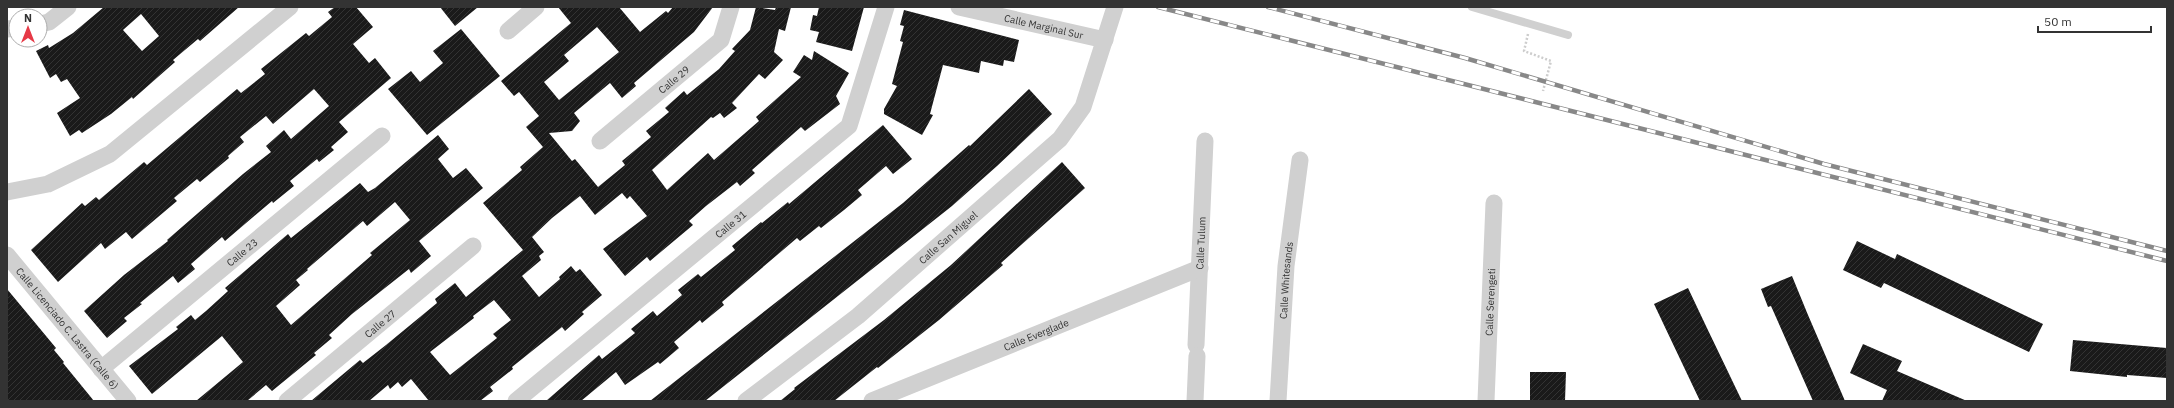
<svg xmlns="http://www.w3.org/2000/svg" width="2174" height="408" font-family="'IBM Plex Sans',sans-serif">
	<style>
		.building { fill: url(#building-hatch); fill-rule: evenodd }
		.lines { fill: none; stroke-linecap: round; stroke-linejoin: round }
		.path { stroke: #cdcdcd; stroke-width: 2.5; stroke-dasharray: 2 2; stroke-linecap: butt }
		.service { stroke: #d0d0d0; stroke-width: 8 }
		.minor { stroke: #d0d0d0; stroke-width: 17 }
		.rail-casing { stroke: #888; stroke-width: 4.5 }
		.rail { stroke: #fff; stroke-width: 3; stroke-dasharray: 9; stroke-linecap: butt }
		.labels { text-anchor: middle; stroke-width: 4; stroke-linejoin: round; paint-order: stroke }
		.street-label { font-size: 10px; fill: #333; stroke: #fff }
	</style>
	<defs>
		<pattern id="building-hatch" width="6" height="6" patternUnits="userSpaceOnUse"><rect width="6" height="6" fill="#1a1a1a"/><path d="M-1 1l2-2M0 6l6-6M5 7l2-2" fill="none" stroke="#333"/></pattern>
	</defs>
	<rect width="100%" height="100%" fill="#fff"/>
	<g class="building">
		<path d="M104 7H239L200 41 198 39 173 60 175 62 133 99 132 97 111 114 82 133 79 130 70 136 57 113 80 98 67 79 61 82 56 74 50 78 36 51 48 45 49 48 73 33ZM141 14 159 36 142 51 123 30Z"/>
		<path d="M335 7H356L373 27 353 44 369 63 375 58 391 78 339 122 348 132 331 147 334 150 319 162 317 159 290 181 294 186 273 203 272 201 225 241 222 237 191 264 195 269 178 283 173 276 140 303 142 304 124 318 127 321 107 338 84 311 124 275 168 241 167 240 243 174 271 152 266 146 284 130 291 139 329 106 314 89 273 124 266 116 240 137 244 142 228 156 229 158 200 182 197 179 174 198 177 201 132 239 126 232 105 249 101 243 58 282 31 250 82 203 85 206 96 197 99 200 144 162 147 165 237 89 241 93 265 74 261 69 306 33 309 36 332 17 328 12Z"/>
		<path d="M440 7H478L455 26Z"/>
		<path d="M558 7H619L640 32 666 11 668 13 673 7H713L694 32 634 83 636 86 622 98 610 83 574 113 580 121 572 131 549 133 572 161 575 159 598 187 625 165 622 161 651 137 646 131 669 112 665 108 684 91 687 95 719 69 735 51 732 49 750 30 756 7 775 10 776 7H791L785 31 779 29 774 52 783 60 765 79 759 74 732 103 737 108 724 118 720 113 713 118 711 117 652 170 667 190 708 153 714 160 759 121 756 117 801 77 793 72 804 55 812 60 814 51 849 73 836 96 840 104 805 131 801 127 752 170 755 173 740 186 737 182 706 206 689 221 693 225 650 261 647 257 625 276 603 249 647 216 630 196 627 199 622 193 595 215 580 196 552 218 532 237 544 252 539 256 541 260 522 276 539 297 560 279 559 277 571 266 576 272 580 269 602 295 582 312 584 314 565 331 562 327 512 367 513 369 490 387 493 391 480 401H429L411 379 402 387 398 382 390 389 388 385 369 401H311L360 360 363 363 386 345 437 303 435 299 455 283 466 297 523 250 483 203 522 170 520 167 543 147 526 127 539 116 519 92 514 96 501 81 571 23ZM597 27 619 52 559 100 544 82 569 61 564 55ZM494 300 511 320 493 334 497 338 450 375 430 352 474 318 473 316Z"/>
		<path d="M819 7H864L852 51 816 42 819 32 810 30 813 15 817 16Z"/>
		<path d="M904 10 1019 40 1014 62 1004 60 1003 66 981 61 979 73 943 65 930 114 933 115 922 135 884 114V109L897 86 892 84 903 42 900 41 904 26 900 25Z"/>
		<path d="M461 29 500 76 427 135 388 89 411 71 420 82 443 63 433 51Z"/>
		<path d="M1029 89 1052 114 997 166 952 206 705 401H650L903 203 969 145 970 146Z"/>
		<path d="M883 125 912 159 893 174 886 166 858 190 862 195 844 210 821 228 819 226 800 241 797 238 722 302 724 305 702 323 700 320 674 342 679 348 660 364 658 362 625 385 616 372 581 401H546L599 355 602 359 635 333 631 329 653 311 657 316 682 295 678 290 698 274 701 277 735 250 732 246 761 222 762 223 788 202 789 204Z"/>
		<path d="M438 135 449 149 438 159 453 178 466 168 483 188 419 241 431 256 411 273 409 269 352 314 329 335 332 338 314 353 316 355 272 391 266 385 247 401H196L243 362 222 336 152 394 129 366 178 329 176 327 191 315 195 320 206 311 228 291 225 288 288 234 291 238 360 183 368 192 375 188ZM395 202 410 220 370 253 372 255 291 325 276 306 300 285 296 280 308 270 307 269 363 221 367 226Z"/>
		<path d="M1062 162 1085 188 1001 263 1003 265 939 320 878 368 877 367 834 401H780L795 389 794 388 884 320 951 265Z"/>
		<path d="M1857 241 1895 259 1897 254 2043 324 2029 352 1884 283 1881 288 1843 270Z"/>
		<path d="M1792 276 1808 315 1845 401H1813L1771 306 1768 307 1761 289Z"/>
		<path d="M1688 288 1706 326 1742 401H1700L1672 342 1654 304Z"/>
		<path d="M7 289 56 348 54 350 64 362 63 363 94 401H7Z"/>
		<path d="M2073 340 2167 348V378L2127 375V377L2070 371Z"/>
		<path d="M1863 344 1902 361 1897 371 1967 401H1882L1887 390 1850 373Z"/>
		<path d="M1530 372H1566L1565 401H1530Z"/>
	</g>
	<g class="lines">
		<path class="path" d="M1528 34 1524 51 1551 61 1543 91"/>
		<path class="service" d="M1472 7 1568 35"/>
		<g class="minor">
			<path id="s1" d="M959 7 1105 40"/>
			<path d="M40 24 49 22 68 7"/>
			<path d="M7 29 16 28"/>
			<path d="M508 31 536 7"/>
			<path id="s2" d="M600 141 721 40 731 7"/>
			<path d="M7 192 48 184 110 154 290 7"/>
			<path id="s3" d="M7 255 128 401"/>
			<path id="s4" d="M1196 345 1205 141"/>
			<path id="s5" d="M101 369 382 136"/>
			<path id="s6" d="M287 401 473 246"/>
			<path id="s7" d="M516 401 849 126 886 7"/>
			<path id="s8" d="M746 401 858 316 1060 139 1083 107 1115 7"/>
			<path id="s9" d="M872 401 1200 268"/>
			<path d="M1195 401 1197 356"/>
			<path id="s10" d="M1278 401 1286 266 1300 160"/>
			<path id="s11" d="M1486 401 1494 203"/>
		</g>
		<g class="rail-casing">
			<g id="rail">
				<path d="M1158 7 2167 261"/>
				<path d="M1268 7 1465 58 1824 164 2167 251"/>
			</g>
		</g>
		<use href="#rail" class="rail"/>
	</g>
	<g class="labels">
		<g class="street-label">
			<text dy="4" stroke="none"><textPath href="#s1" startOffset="87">Calle Marginal Sur</textPath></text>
			<text dy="4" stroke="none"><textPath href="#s2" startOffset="96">Calle 29</textPath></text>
			<text dy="4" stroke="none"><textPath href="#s7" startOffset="278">Calle 31</textPath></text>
			<text dy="4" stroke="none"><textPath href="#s8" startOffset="260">Calle San Miguel</textPath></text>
			<text dy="4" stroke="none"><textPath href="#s4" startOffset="102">Calle Tulum</textPath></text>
			<text dy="4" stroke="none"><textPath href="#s5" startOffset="183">Calle 23</textPath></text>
			<text dy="4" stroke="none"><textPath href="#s10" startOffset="121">Calle Whitesands</textPath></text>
			<text dy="4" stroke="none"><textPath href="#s11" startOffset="99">Calle Serengeti</textPath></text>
			<text dy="4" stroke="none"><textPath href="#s6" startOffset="121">Calle 27</textPath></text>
			<text dy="4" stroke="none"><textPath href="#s3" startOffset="95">Calle Licenciado C. Lastra (Calle 6)</textPath></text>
			<text dy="4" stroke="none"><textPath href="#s9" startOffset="177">Calle Everglade</textPath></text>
		</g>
	</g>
	<rect width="2174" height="408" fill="none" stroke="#333333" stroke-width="16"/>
	<g transform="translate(28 28)"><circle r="19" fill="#ffffff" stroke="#adadad"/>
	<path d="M0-3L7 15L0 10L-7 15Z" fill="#e63946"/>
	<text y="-6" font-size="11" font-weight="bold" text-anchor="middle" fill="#333333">N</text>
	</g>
	<path d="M2038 26v6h113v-6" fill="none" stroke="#333333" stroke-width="2"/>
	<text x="2044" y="26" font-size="12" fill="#333333" stroke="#ffffff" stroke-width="3" paint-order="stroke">50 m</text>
</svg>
